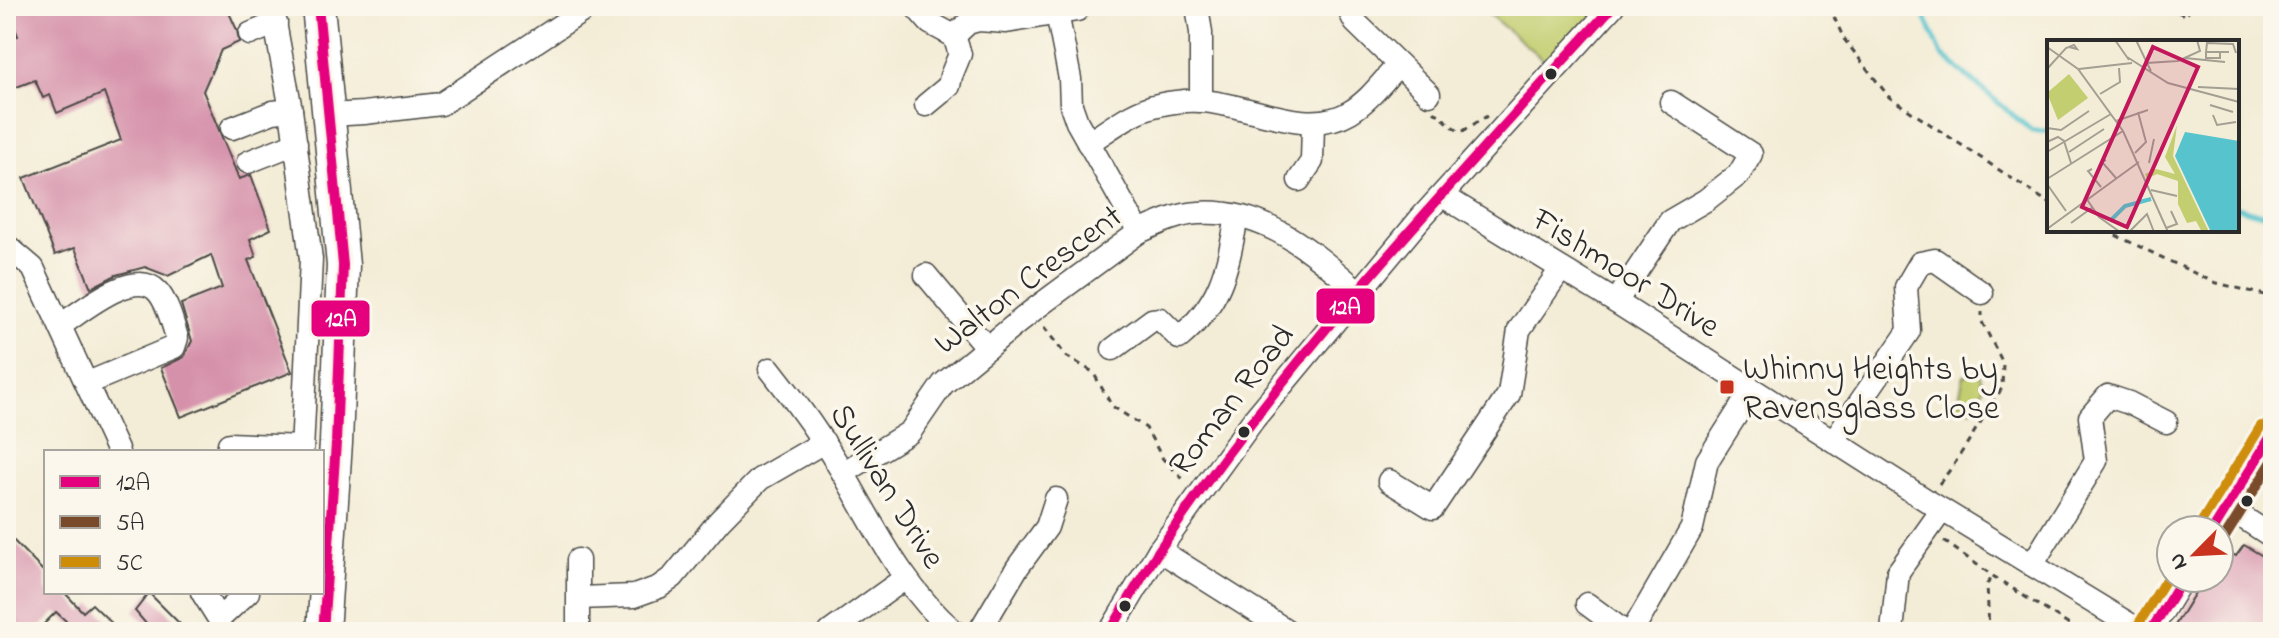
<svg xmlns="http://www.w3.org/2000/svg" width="2279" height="638" font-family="'Indie Flower',sans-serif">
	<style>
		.green { fill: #c2ce6f; stroke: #767c4d; stroke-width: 2 }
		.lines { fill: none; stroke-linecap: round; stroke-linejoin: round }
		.stream { stroke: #56c3cd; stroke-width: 5 }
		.building { fill: #d691aa }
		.minor-casing { stroke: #494845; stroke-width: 25 }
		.highway-casing { stroke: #494845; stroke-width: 35 }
		.path { stroke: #494845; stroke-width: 3; stroke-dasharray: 6 6; stroke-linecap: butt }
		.minor { stroke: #fff; stroke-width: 22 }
		.highway { stroke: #fff; stroke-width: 32 }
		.bus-1-casing { stroke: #fbf7ec; stroke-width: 16 }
		.bus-2-casing { stroke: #fbf7ec; stroke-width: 16 }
		.bus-3-casing { stroke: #fbf7ec; stroke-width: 16 }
		.bus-1 { stroke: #e5007d; stroke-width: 10 }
		.bus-2 { stroke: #7a4b2a; stroke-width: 10 }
		.bus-3 { stroke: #ce8d09; stroke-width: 10 }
		.bus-dot { fill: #2b2b2b; stroke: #fbf7ec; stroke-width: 3 }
		.poi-dot { fill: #c8321e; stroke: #fbf7ec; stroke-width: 3 }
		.labels { text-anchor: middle; stroke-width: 7; stroke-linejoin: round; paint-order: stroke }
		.street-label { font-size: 34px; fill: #2b2b2b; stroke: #fbf7ec }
		.poi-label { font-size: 34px; fill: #2b2b2b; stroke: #fbf7ec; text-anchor: start }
		.inset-river { fill: none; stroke: #56c3cd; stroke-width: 4 }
		.inset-road { fill: none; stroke: #a39f92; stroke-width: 2 }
		.view { fill: #c2185b; fill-opacity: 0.15; stroke: #c2185b; stroke-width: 4 }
		.inset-edge { fill: none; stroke: #2b2b2b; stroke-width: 4 }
		.line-badge { stroke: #fbf7ec; stroke-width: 3 }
		.badge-label { font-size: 22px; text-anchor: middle; font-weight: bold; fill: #fff }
	</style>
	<rect width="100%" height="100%" fill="#fbf7ec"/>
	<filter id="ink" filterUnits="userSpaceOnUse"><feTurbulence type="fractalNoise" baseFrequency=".0125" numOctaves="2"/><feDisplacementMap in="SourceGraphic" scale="16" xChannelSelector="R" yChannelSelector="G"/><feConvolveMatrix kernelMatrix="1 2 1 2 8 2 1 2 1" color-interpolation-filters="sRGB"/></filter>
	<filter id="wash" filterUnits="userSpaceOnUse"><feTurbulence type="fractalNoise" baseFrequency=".006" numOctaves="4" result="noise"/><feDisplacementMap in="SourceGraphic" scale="32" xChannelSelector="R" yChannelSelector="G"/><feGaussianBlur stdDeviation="1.8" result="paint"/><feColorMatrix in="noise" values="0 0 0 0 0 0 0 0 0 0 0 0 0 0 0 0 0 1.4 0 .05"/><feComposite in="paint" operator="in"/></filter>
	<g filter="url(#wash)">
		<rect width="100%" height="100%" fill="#f3ecd6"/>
		<g class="green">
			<path d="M1479 6H1581L1596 18 1552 67Z"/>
			<path d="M1979 372 1984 388 1973 409 1956 410 1964 375Z"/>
		</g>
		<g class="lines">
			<g class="stream">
				<path d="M1920 6 1942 55 2032 131H2049"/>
				<path d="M2237 207 2273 217"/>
			</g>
		</g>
		<g id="blocks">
			<g class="building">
				<path d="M6 6H226L237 30 239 42 221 50 203 91 239 179 251 175 271 229 250 239 256 257 248 260 292 372 181 417 161 368 184 357 192 341 181 304 222 288 211 255 168 276 145 267 116 275 91 288 75 248 55 255 24 178 121 140 104 93 57 113 50 95 43 98 35 80 6 91V40L18 36Z"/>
				<path d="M6 533 46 574V592H64L83 612 92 604 121 632H78L56 612 36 632H6Z"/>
				<path d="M2244 545 2273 562V632H2171L2204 578H2219V548L2236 556Z"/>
				<path d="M149 593 188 632H153L135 611Z"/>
			</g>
		</g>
	</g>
	<g filter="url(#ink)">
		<use href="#blocks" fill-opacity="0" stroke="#494845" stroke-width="2"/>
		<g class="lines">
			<g class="minor-casing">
				<g id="minor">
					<path d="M272 6 291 110 311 259 302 452"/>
					<path d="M915 6 930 23 954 36 960 54 951 76 949 86 926 105"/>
					<path d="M1197 6 1201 33V101"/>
					<path d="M1347 6 1355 22 1429 94"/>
					<path d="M1057 13 1070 79 1071 105 1077 122 1139 232"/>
					<path d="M250 34 276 23"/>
					<path d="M954 36 968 23 979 20 1006 22 1077 10"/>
					<path d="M330 115 364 113 441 104 590 6"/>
					<path d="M232 128 273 112 291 110"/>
					<path d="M1088 143C1109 130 1133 110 1158 105 1171 102 1187 100 1201 101 1247 103 1307 138 1350 112 1369 101 1383 81 1398 65"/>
					<path d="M248 162 296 143"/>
					<path d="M1299 180 1312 161 1313 124"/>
					<path d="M1443 196 1616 302 1926 500 2142 632"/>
					<path d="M6 245 33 268 118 452"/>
					<path d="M926 275 987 348"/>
					<path d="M1616 302 1670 221 1706 200 1739 174 1751 154 1671 102"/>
					<path d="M61 325C81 312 134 267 157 291 167 301 173 324 177 338L174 347 88 383"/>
					<path d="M1113 349 1152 320 1160 319 1179 338C1222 302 1227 269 1237 217"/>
					<path d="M770 369C798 404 822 438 845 476 877 532 905 590 955 632"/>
					<path d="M1834 440 1909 331 1906 287 1920 263 1935 260 1982 293"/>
					<path d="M228 452 229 444 302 447"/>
					<path d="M843 473 910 432 943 384 1032 311 1139 232C1157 224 1178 214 1198 213 1264 208 1313 252 1359 292"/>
					<path d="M1389 481 1433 508 1509 394 1519 330 1561 269"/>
					<path d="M2227 507 2273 537"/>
					<path d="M2213 530 2273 433"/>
					<path d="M1159 550 1289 632"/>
					<path d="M2032 565 2096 461 2090 417 2108 396 2129 403 2166 422"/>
					<path d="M202 592 219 619 248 592"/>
					<path d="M579 598 634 596 659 587 673 577 719 521 760 479 824 442"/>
					<path d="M1587 604 1625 632"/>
					<path d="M578 632V560"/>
					<path d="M830 632 904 579"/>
					<path d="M979 632 1017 568 1047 527 1056 499"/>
					<path d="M1110 632 1159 550 1254 419 1420 219 1613 6"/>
					<path d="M1632 632 1692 528 1707 461 1752 390"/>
					<path d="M1892 632 1898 572 1942 510"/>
					<path d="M2150 632 2183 578"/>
				</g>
			</g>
			<g class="highway-casing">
				<path id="highway" d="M318 6 343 265 336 443 323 632"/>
			</g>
			<g class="path">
				<path d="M1829 6 1844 39 1889 97 2049 203"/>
				<path d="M2167 6 2186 16 2191 6"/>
				<path d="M1434 111 1458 131H1463L1487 116"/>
				<path d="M2105 230 2213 282 2273 297"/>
				<path d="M1044 327 1066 356 1093 372 1112 406 1146 428 1163 459 1184 480"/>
				<path d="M1939 484 1953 466 2002 388 2003 363 1982 322V312"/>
				<path d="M1944 541 1993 576 2080 632"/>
				<path d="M1989 632 1987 584 1992 578"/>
			</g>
			<use href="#minor" class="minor"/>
			<use href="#highway" class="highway"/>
			<g class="bus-1-casing">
				<g id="bus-1">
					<path d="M318 6 343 265 336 443 323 632"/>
					<path d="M2213 530 2273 433"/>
					<path d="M1110 632C1126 604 1142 576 1160 549 1291 353 1455 180 1613 6"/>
					<path d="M2150 632 2183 578"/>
				</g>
			</g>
			<g class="bus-2-casing">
				<path id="bus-2" d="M2225 537 2273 460"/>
			</g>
			<g class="bus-3-casing">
				<g id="bus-3">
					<path d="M2201 523 2261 426"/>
					<path d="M2138 625 2171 571"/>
				</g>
			</g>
			<use href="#bus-1" class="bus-1"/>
			<use href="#bus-2" class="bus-2"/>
			<use href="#bus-3" class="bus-3"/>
		</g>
	</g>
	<g class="bus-dot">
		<circle cx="1551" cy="74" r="7"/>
		<circle cx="1244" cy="432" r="7"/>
		<circle cx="2247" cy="501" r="7"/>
		<circle cx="1125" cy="606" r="7"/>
	</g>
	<rect class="poi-dot" x="1719" y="379" width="16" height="16" rx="4"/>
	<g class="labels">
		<g class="street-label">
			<text transform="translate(1627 271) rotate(32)" y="12">Fishmoor Drive</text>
			<text transform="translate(1027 278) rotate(-37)" y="12">Walton Crescent</text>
			<text transform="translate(1230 399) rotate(-52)" y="12">Roman Road</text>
			<text transform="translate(889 485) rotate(58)" y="12">Sullivan Drive</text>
		</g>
		<g class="poi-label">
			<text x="1743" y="379">Whinny Heights by<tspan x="1743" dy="39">Ravensglass Close</tspan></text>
		</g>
	</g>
	<g transform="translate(2047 40)">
		<rect width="192" height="192" fill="#f3ecd6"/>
		<path d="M22 34 41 58 11 80 0 53ZM130 85 126 116 162 192H155L149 181 140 183 131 164V141L110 134 100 139 98 134 109 129 128 134 118 117Z" fill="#c2ce6f"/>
		<path d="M138 92 192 101V192H164L128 116Z" fill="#56c3cd"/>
		<path class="inset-river" d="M63 181 78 166 104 159"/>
		<path class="inset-road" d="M68 0 82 20M89 0 100 23M0 7 31 29 76 91 121 192M159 12V18H173V12M182 12H159L160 3 186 4 189 13M80 17 121 43 192 62M138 18 178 22M0 29 19 8 22 7 27 5 30 9 22 7M32 29 85 23M104 31 100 23 131 21 153 11 150 0M151 47 192 49M53 54 73 42 72 28M163 65 186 72M166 75 170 85 189 82M69 81 101 70M0 88 14 90 42 71M0 102 11 97 17 101 24 123M0 112 64 74M22 112 57 89M88 113 99 102 91 72M59 120 55 122 69 138M102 123 107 99M45 129 41 131 54 147M0 139 76 91M0 144 19 171M104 150 130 156M39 158 52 177 73 192M24 183 46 167M119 188 130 184 124 171M0 189 92 122M82 192 100 174 107 192"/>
		<path class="view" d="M106 7 151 27 80 187 35 167Z"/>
		<rect width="192" height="192" class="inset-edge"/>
	</g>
	<g class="line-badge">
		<rect x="1315" y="287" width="61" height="38" rx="8" fill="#e5007d"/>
		<rect x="310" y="299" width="61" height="39" rx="8" fill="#e5007d"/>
	</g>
	<g class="badge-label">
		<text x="1345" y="314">12A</text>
		<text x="341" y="326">12A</text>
	</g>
	<rect width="2279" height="638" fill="none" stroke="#fbf7ec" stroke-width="32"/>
	<rect x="44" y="450" width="280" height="144" fill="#fbf7ec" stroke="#a8a59f" stroke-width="2"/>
	<rect x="60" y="476" width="40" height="12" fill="#e5007d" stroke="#a8a59f" stroke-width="2"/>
	<text x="116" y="490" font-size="24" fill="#2b2b2b">12A</text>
	<rect x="60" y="516" width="40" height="12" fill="#7a4b2a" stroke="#a8a59f" stroke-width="2"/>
	<text x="116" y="530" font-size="24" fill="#2b2b2b">5A</text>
	<rect x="60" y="556" width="40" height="12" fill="#ce8d09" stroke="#a8a59f" stroke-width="2"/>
	<text x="116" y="570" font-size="24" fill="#2b2b2b">5C</text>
	<g transform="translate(2195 554) rotate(246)"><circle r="38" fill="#fbf7ec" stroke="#a8a59f" stroke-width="2"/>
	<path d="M0-6L14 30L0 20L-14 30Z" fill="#c8321e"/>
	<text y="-12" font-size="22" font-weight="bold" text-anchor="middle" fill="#2b2b2b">N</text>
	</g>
</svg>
